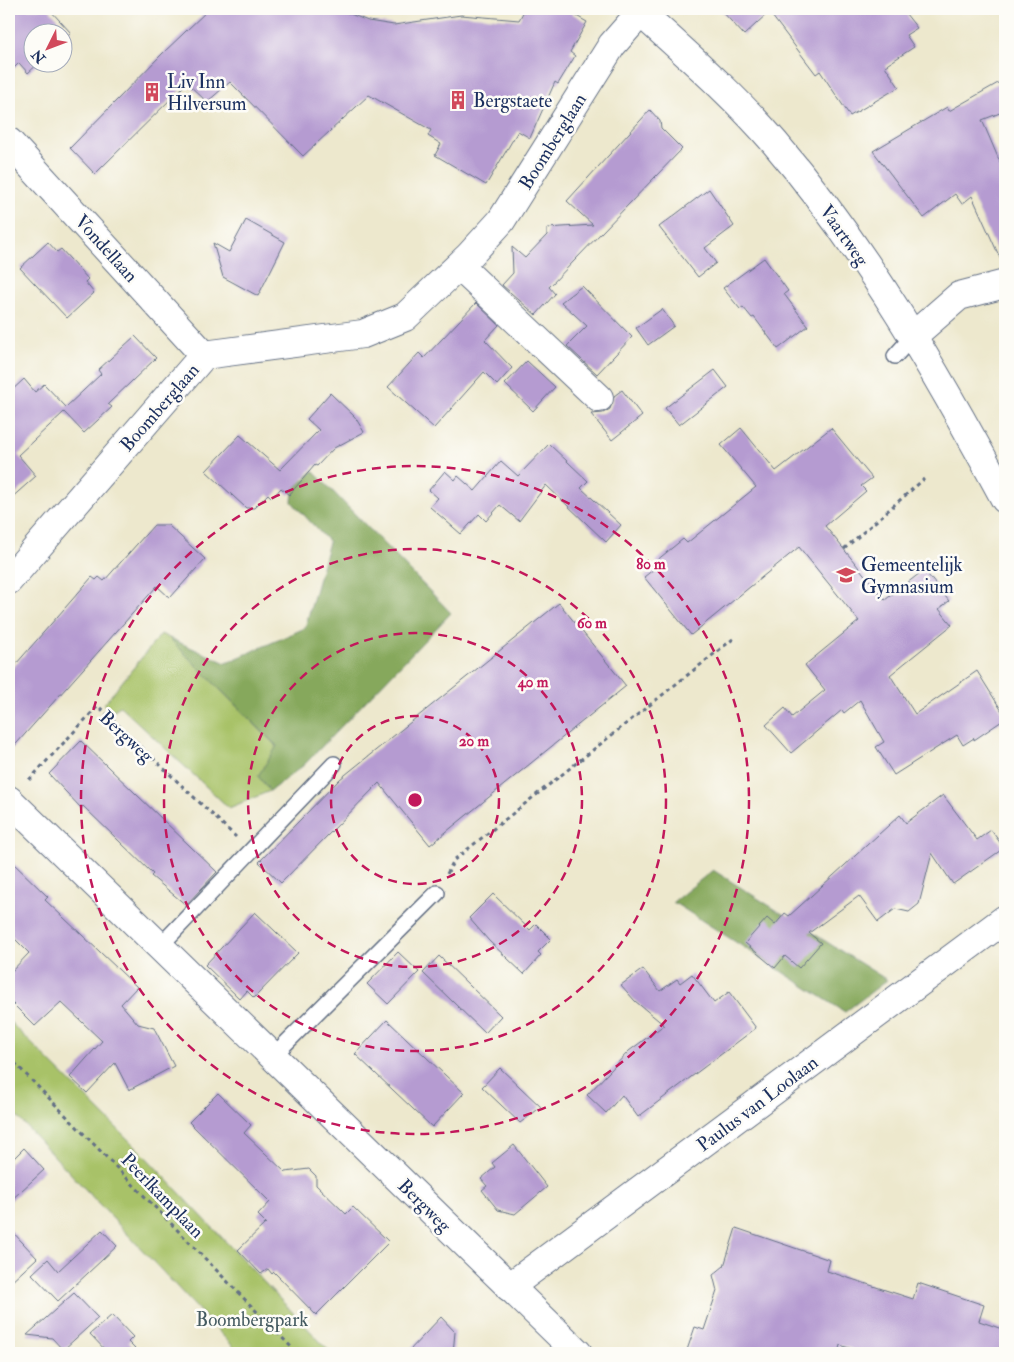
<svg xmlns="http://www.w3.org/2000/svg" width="1014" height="1362" font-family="'IM FELL Double Pica',serif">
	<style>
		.green { fill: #a8c268; stroke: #627863 }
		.forest { fill: #86a85c; stroke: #506c5d }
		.building { fill: #b59bd1 }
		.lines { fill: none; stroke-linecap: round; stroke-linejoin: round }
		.lane-casing { stroke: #647085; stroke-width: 18 }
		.street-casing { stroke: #647085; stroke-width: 30 }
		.secondary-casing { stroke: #647085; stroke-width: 30 }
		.path { stroke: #647085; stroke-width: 3; stroke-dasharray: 4 4; stroke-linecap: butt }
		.lane { stroke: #fff; stroke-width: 15 }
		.street { stroke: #fff; stroke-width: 28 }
		.secondary { stroke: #fff; stroke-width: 28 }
		.ring { fill: none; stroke: #c2185b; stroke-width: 2.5; stroke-dasharray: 9 6 }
		.labels { text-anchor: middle; stroke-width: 5; stroke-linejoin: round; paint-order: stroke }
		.poi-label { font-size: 19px; fill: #1b2f5e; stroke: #fdfcf7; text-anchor: start }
		.street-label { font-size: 19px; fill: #1b2f5e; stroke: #fdfcf7 }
		.park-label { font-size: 19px; fill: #455b61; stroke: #fdfcf7 }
		.centre { fill: #c2185b; stroke: #fdfcf7; stroke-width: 2.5 }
		.ring-label { font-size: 15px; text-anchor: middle; font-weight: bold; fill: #c2185b; stroke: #fdfcf7; stroke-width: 5; stroke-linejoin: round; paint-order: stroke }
	</style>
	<rect width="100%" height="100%" fill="#fdfcf7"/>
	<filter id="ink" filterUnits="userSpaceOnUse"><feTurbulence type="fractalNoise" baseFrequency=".02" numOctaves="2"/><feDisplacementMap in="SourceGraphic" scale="10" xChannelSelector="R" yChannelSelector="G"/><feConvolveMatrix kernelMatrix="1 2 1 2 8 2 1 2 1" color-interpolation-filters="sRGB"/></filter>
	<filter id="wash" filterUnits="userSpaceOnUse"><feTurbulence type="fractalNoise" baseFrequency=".0096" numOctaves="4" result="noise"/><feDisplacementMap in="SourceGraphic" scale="20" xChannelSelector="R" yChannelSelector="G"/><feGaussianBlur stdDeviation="1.12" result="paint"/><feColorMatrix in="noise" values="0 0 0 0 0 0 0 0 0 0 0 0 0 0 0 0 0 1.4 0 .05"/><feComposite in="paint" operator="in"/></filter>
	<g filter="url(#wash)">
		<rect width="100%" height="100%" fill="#ede8cd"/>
		<g class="green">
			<path d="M161 634 169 638 277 747 258 776 270 791 229 808 120 706 110 713 104 704Z"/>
			<path d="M9 1021 143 1154 331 1353H239L9 1108Z"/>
		</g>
		<g class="forest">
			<path d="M313 471 451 613 304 765 270 791 258 776 277 746 169 638 226 663 305 628 329 542 292 502 293 490Z"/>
			<path d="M713 870 887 980 845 1012 673 902Z"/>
		</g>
		<g id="blocks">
			<g class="building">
				<path d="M9 9H49L71 33 62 41V32H32V62H40L28 73 19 63 9 73Z"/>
				<path d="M209 9H338L368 21 394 25 461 15 519 20 525 9H564L587 22 570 52 575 56 558 84 555 82 530 138 518 131 486 185 435 155 441 144 428 136 431 130 369 95 303 156 230 82 207 102 187 83 95 174 70 148 162 54Z"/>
				<path d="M720 9H902L917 28 906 35 914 47 885 66 899 87 850 116 820 71 816 74 769 12 744 35Z"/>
				<path d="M1005 79V111L982 120 1005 174V269L972 196 962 204 955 194 924 218 873 151 947 107 949 111Z"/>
				<path d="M650 110 660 121 661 128 682 149 549 287 555 294 536 315 502 285 513 273 512 247 525 258 547 235V228L593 225 567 201Z"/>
				<path d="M709 189 734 226 705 248 716 263 698 277 659 227Z"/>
				<path d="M246 220 285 242 258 296 223 277 213 243 229 252Z"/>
				<path d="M48 242 57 252 61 249 88 279 85 282 94 293 67 318 20 268Z"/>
				<path d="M764 258 788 291 784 294 808 326 778 349 754 317 752 318 743 307 740 309 723 288Z"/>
				<path d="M582 286 632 337 597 374 567 346 587 326 561 302Z"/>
				<path d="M476 303 499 325 485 340 512 368 497 385 484 372 434 428 388 387 419 353 424 358Z"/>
				<path d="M662 309 674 326 648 345 636 328Z"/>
				<path d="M135 336 156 358 108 404 112 407 84 433 64 412 18 455 36 476 9 500V393L24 379 35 392 44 384 66 407 101 374 98 370Z"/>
				<path d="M527 361 555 387 533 411 505 384Z"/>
				<path d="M715 370 728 387 679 425 665 408Z"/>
				<path d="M622 390 642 416 612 440 591 414 603 413 610 409 614 396Z"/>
				<path d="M330 393 355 417 364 432 334 448 317 466 315 465 289 495 281 488 272 498 268 494 254 508H246L206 471 240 435 280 470 319 430 307 419Z"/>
				<path d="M741 428 776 471 831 428 872 478 861 486 866 491 825 526 885 600 924 570 949 601 939 609 952 625 890 675 915 714 977 671 1005 716V719L974 740V738L963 745 957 735 894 775 876 747 884 742 860 700 844 713 842 710 791 753 766 725 785 708 792 717 825 690 805 665 859 621 799 547 691 635 644 577 659 565 656 561 683 539 687 543 756 487 721 445Z"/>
				<path d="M549 444 588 481 581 488 621 525 606 542 546 485 519 521 500 505 486 521 479 514 461 534 430 507 438 498 429 490 445 471 455 480 458 476 475 491 501 461 518 476Z"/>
				<path d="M154 525H168L205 559 170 598 157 586 9 752V672L92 577 96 580 99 577 104 581Z"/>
				<path d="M559 603 626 686 430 845 379 783 281 883 259 862 340 779Z"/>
				<path d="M81 741 217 872 186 905 151 876 153 874 83 806 81 808 49 774Z"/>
				<path d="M943 795 977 840 991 830 1004 848 953 884 932 853 919 904 909 912 895 909 878 922 859 896 809 933 821 943 799 968 785 956 775 968 745 943 767 918 775 925 785 913 789 916 900 815 906 823Z"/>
				<path d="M9 859 48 897 45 900 137 987 121 1004 138 1024 154 1028 174 1066 129 1090 115 1063 87 1093 70 1077 102 1041 61 1002 35 1026 9 1000V974L29 953 9 933Z"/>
				<path d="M493 894 530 930 536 924 551 939 538 952 541 955 524 974 489 941 469 918Z"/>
				<path d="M255 912 298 953 254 998 247 991 240 999 205 965Z"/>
				<path d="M398 952 419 972 388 1004 367 984Z"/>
				<path d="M439 956 501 1016 485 1033 423 973Z"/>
				<path d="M643 969 660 991 677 979 680 983 692 974 714 1003 729 992 756 1028 638 1117 622 1095 606 1113 587 1095 629 1051 664 1025 635 1001 621 985Z"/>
				<path d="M387 1020 464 1093 432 1127 355 1054Z"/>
				<path d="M500 1068 541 1107 520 1123 482 1087Z"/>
				<path d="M218 1093 251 1125 244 1133 285 1172 309 1169 316 1176V1185L346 1214 353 1207 389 1242 316 1315 274 1272 272 1274 268 1269 261 1274 238 1250 266 1223 258 1215 270 1202 189 1122Z"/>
				<path d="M514 1145 547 1187 515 1214 498 1210 482 1190 487 1186 481 1179 495 1167 492 1163Z"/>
				<path d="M24 1148 44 1170 9 1202V1163Z"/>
				<path d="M9 1228 37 1258 9 1284Z"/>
				<path d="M736 1228 830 1260 827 1271 913 1299 918 1283 984 1305 979 1321 1005 1330 998 1353H864L840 1345 838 1353H686L695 1327 704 1330 717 1291 713 1275 724 1266Z"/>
				<path d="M102 1230 117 1246 58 1301 32 1274 48 1259 58 1271Z"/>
				<path d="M74 1293 98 1318 63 1350 52 1338 27 1335Z"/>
				<path d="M112 1315 133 1337 128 1342 139 1353H108L90 1334Z"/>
				<path d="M441 1317 455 1332 453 1353H407Z"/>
			</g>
		</g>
	</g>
	<g filter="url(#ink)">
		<use href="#blocks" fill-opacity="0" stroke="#647085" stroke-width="1"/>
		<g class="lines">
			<g class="lane-casing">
				<g id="lane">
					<path d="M895 356 913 336"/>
					<path d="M160 946 334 764"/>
					<path d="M274 1055 437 893"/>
				</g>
			</g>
			<g class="street-casing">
				<g id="street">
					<path d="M9 142 204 355"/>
					<path d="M459 266 599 398"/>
					<path d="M913 336 959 296 1005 284"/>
					<path d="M9 580 204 355 363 334 405 317 469 256 501 221 612 45 641 12"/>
					<path d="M9 800 578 1353"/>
					<path d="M509 1287 1005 919"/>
				</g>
			</g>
			<g class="secondary-casing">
				<path id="secondary" d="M637 9C685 53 733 94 775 143 867 251 938 375 1005 499"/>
			</g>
			<g class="path">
				<path d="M1001 527 1005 535"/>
				<path d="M844 549 924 479"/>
				<path d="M29 780 98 706 236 837"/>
				<path d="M447 874 454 860 733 639"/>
				<path d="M9 1057 297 1353"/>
			</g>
			<use href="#lane" class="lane"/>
			<use href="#street" class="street"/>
			<use href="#secondary" class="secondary"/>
		</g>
	</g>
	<g class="ring">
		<circle cx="415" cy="800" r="84"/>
		<circle cx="415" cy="800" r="167"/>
		<circle cx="415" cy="800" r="251"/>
		<circle cx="415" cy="800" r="334"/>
	</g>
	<defs>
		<g id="building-bare" transform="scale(1.5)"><path d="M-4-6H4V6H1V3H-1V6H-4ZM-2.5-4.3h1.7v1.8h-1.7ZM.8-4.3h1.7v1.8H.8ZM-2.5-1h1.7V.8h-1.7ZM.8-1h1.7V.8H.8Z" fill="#d1495b" stroke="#fdfcf7" stroke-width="2.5" paint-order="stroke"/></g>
		<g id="school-bare" transform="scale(1.5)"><path d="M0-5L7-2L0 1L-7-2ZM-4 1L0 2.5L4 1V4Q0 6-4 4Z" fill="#d1495b" stroke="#fdfcf7" stroke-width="2.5" paint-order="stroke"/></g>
	</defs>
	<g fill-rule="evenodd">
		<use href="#building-bare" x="152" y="92"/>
		<use href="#building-bare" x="458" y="100"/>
		<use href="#school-bare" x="846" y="575"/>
	</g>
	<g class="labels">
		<g class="poi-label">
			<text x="167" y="88">Liv Inn<tspan x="167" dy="22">Hilversum</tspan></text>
			<text x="473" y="107">Bergstaete</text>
			<text x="861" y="571">Gemeentelijk<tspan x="861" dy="22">Gymnasium</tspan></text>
		</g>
		<g class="street-label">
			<text transform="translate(552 141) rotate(-58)" y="7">Boomberglaan</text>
			<text transform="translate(845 235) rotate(55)" y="7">Vaartweg</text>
			<text transform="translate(107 248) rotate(48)" y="7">Vondellaan</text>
			<text transform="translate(159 407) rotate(-49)" y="7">Boomberglaan</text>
			<text transform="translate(127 736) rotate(43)" y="7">Bergweg</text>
			<text transform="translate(757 1103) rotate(-37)" y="7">Paulus van Loolaan</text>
			<text transform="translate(163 1195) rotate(46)" y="7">Peerlkamplaan</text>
			<text transform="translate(425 1205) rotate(45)" y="7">Bergweg</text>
		</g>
		<g class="park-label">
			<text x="252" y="1326">Boombergpark</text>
		</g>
	</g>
	<circle cx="415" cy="800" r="8" class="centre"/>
	<g class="ring-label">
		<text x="651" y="569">80 m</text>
		<text x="592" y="628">60 m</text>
		<text x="533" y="687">40 m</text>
		<text x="474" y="746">20 m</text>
	</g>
	<rect width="1014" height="1362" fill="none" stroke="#fdfcf7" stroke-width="30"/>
	<g transform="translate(48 48) rotate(228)"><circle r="24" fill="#fdfcf7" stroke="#a3aaba"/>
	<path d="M0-4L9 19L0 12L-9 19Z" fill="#d1495b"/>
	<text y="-8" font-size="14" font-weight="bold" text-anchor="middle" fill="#1b2f5e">N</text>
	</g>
</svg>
